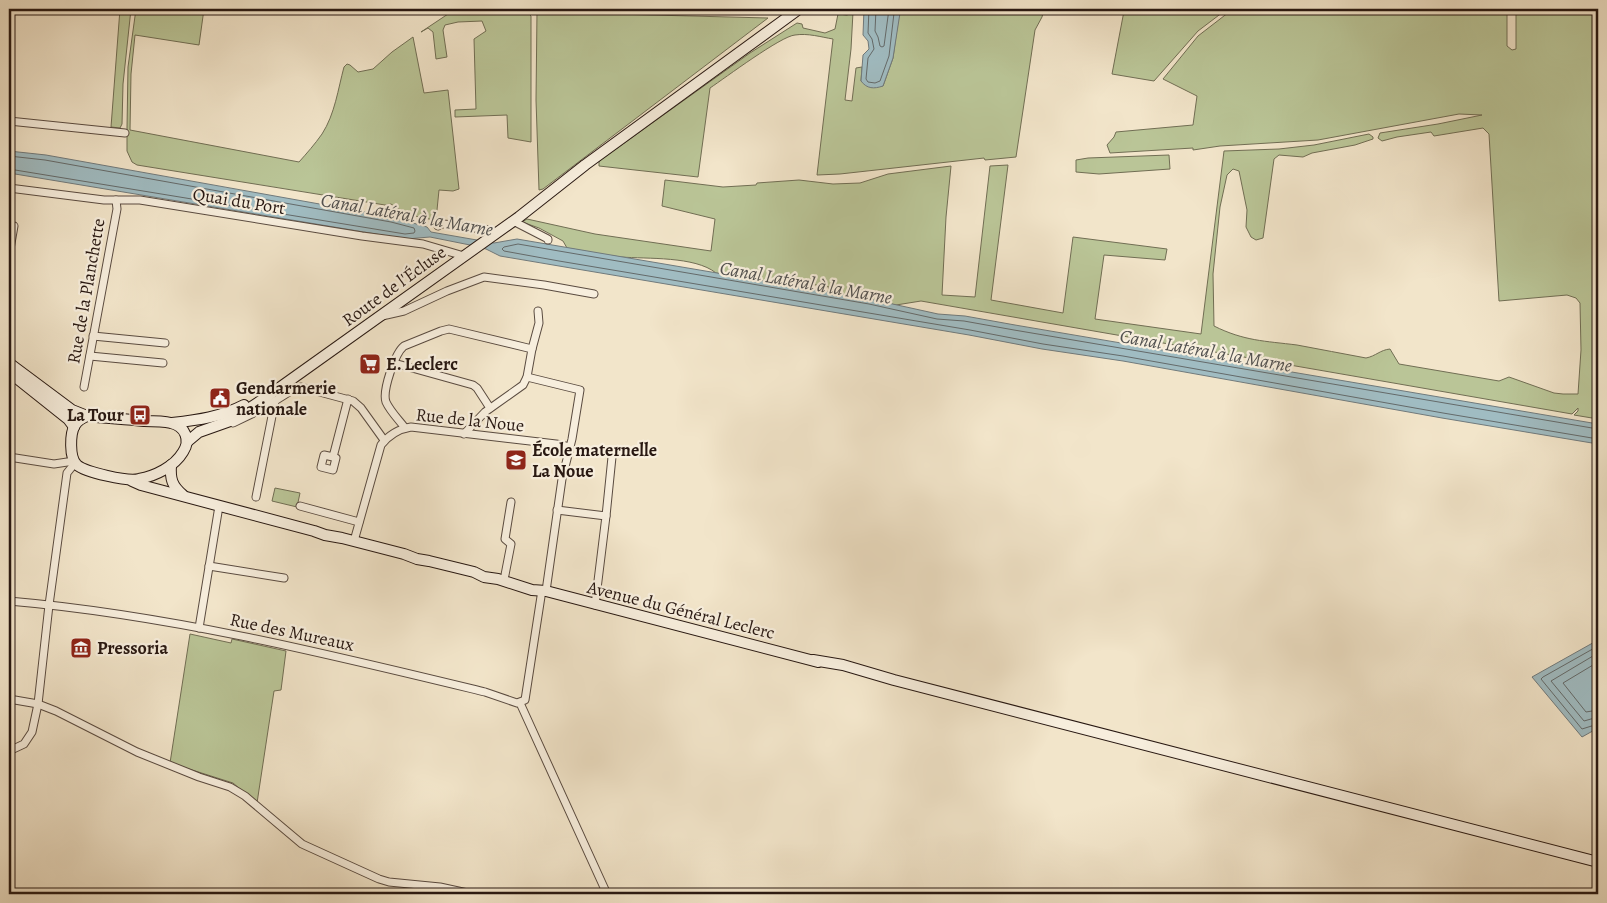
<svg xmlns="http://www.w3.org/2000/svg" width="1607" height="903" font-family="Alegreya,serif">
	<style>
		.green { fill: #bac597; stroke: #716e54 }
		.water { fill: #a0bcc2; stroke: #707a7c }
		.lines { fill: none; stroke-linecap: round; stroke-linejoin: round }
		.shore { stroke: #646a6a; stroke-width: 1 }
		.street-casing { stroke: #5a4b40; stroke-width: 9 }
		.secondary-casing { stroke: #281812; stroke-width: 12 }
		.street { stroke: #f7eedd; stroke-width: 7 }
		.secondary { stroke: #f7eedd; stroke-width: 10 }
		.labels { text-anchor: middle; stroke-width: 4.5; stroke-linejoin: round; paint-order: stroke }
		.street-label { font-size: 18px; fill: #281812; stroke: #f7eedd }
		.poi-label { font-size: 18px; font-weight: bold; fill: #281812; stroke: #f7eedd; text-anchor: start }
		.water-label { font-size: 19px; font-style: italic; fill: #525150; stroke: #f7eedd }
	</style>
	<rect width="100%" height="100%" fill="#f2e5ca"/>
	<filter id="stains"><feTurbulence type="fractalNoise" baseFrequency=".004" numOctaves="4"/><feColorMatrix values="0 0 0 0 .2 0 0 0 0 .09 0 0 0 0 .02 0 0 0 .5 -.17"/></filter>
	<radialGradient id="worn" r=".72"><stop offset=".6" stop-color="#630" stop-opacity="0"/><stop offset="1" stop-color="#630" stop-opacity=".3"/></radialGradient>
	<g class="green">
		<path d="M120 9H131L123 84 122 124 120 128 111 127Z"/>
		<path d="M136 9H204L199 45 135 35 131 74 130 130 299 162C307 153 315 144 322 134 335 114 338 89 344 67L347 64 350 65 358 72 373 69 392 52 413 37 424 93 448 90 459 189 453 191 439 190 436 220C419 218 405 214 391 204L385 205 137 165 132 162 127 151V128L128 67Z"/>
		<path d="M1026 9H1044L1042 17 1035 30 1016 157 985 160 984 158 840 174 817 175 833 39C821 37 808 33 795 35 781 36 725 78 710 88L698 177 599 166V161L750 53 797 23 802 24 803 28 825 33 835 29 838 14 847 15 853 12 851 49 845 100 852 101 856 68 862 67 861 81 883 86 893 58 899 13 913 10 1023 11Z"/>
		<path d="M1227 9 1198 31 1154 81 1112 74 1124 11Z"/>
		<path d="M1233 9H1507V46L1512 50 1516 49V9H1598V419L1574 415 1578 411V408L1572 414 921 301 896 305 828 292 829 287 797 282 788 285 716 273C695 256 647 259 621 257 603 255 585 251 567 248L563 241 539 228 522 222 527 219 595 234 711 251 715 219 662 206 665 180 723 187 756 185 757 183 799 180 833 184 860 183 888 174 951 166 946 217 942 295 975 297 990 166 1008 165 991 300 1063 313 1073 237 1167 249 1165 260 1104 255 1095 319 1201 334 1224 151 1279 149 1314 145 1369 134 1373 137V139L1355 145 1312 153 1303 157 1279 155 1274 159 1263 238 1256 240 1251 237 1246 227 1247 210 1239 171 1233 169 1227 175 1220 207 1213 274 1214 326C1244 341 1265 341 1297 345 1320 349 1343 354 1366 358 1376 356 1380 350 1390 349L1399 364 1499 381 1509 377 1554 393 1563 394H1578L1581 350 1580 303 1576 298 1567 295 1499 301 1489 134 1483 128 1434 136 1431 132 1397 137 1382 141 1378 138 1380 133 1438 124 1482 115 1459 114 1318 140 1220 146 1193 150V148L1110 153 1107 145 1114 137 1116 132 1193 125 1197 96 1163 79 1198 36Z"/>
		<path d="M451 12 528 13 531 16V142L508 138 507 115 455 117V110L476 109 474 39 486 31 482 21 458 22 445 25 443 30 447 57 436 59 433 32 428 28 421 32Z"/>
		<path d="M537 12 768 18 543 189 539 190 536 100Z"/>
		<path d="M1169 155 1170 169 1099 174 1076 172V160L1088 158Z"/>
		<path d="M275 488 300 493 297 507 272 501Z"/>
		<path d="M190 634 231 643 232 639 286 651 281 690 274 691 257 803 233 783 170 763Z"/>
	</g>
	<g class="water">
		<path d="M864 9H1026L1023 11 913 10 900 13 893 58 883 86C874 89 867 89 861 81L863 55 869 49 868 41 863 35Z"/>
		<path d="M9 151 46 155 392 217 427 227 431 232 494 243 517 239 870 299 938 314 965 316 1015 325 1598 424V444L1442 418 1123 361 1042 349 969 335 559 266 500 256 486 249 470 245 430 237 406 239 9 173Z"/>
		<path d="M1598 640V728L1582 737 1532 677Z"/>
	</g>
	<g class="lines">
		<g class="shore">
			<path d="M869 9 868 33 872 39 874 49 868 58 866 79 868 82 875 83 880 81 889 56 894 13 897 9"/>
			<path d="M876 9 875 31 878 37 880 46 882 47 884 46 889 9"/>
			<path d="M9 156 45 160 391 222 414 228 415 231 414 233 405 234 9 169"/>
			<path d="M1598 429 1014 330 964 321 937 319 869 304 518 244 504 247 502 249 504 251 559 261 970 330 1043 344 1123 356 1443 413 1598 439"/>
			<path d="M1598 646 1543 677 1541 679 1582 729 1598 724"/>
			<path d="M1598 653 1551 681 1584 721 1598 717"/>
			<path d="M1598 662 1563 683 1586 712 1598 710"/>
		</g>
		<g class="street-casing">
			<g id="street">
				<path d="M9 121 125 133"/>
				<path d="M9 188 104 200H140L362 236 423 244 464 256"/>
				<path d="M513 221 548 239V240"/>
				<path d="M438 226 439 224H444L490 230 494 235"/>
				<path d="M9 255 14 226"/>
				<path d="M382 316 404 311 447 291 484 277 544 285 594 294"/>
				<path d="M93 336 165 343"/>
				<path d="M532 349 539 323 538 311"/>
				<path d="M90 356 163 363"/>
				<path d="M394 363 473 385 477 388 490 408"/>
				<path d="M527 377 580 390 572 439 562 479 546 591"/>
				<path d="M84 387 117 209 116 200"/>
				<path d="M233 423 262 409 294 389 301 387 353 401 361 408 384 440"/>
				<path d="M405 428C399 420 390 411 386 402 382 391 395 353 404 346L441 331 449 329 532 349 527 377 523 385 485 412 464 434"/>
				<path d="M9 457 54 464 74 461"/>
				<path d="M333 457 324 455 321 467 333 470 336 458 333 457 348 399"/>
				<path d="M256 497 275 401"/>
				<path d="M300 506 359 522"/>
				<path d="M557 510 606 516 595 605"/>
				<path d="M606 516 612 457"/>
				<path d="M354 541 381 445C388 436 399 429 411 427L556 444 570 447"/>
				<path d="M209 566 284 578"/>
				<path d="M504 580 511 544 505 539 511 502"/>
				<path d="M9 601C170 615 328 654 485 692L517 703 525 700 542 590"/>
				<path d="M199 628 219 506"/>
				<path d="M9 699 38 704 56 711 137 752 199 777 230 787 245 796 302 844 379 879 389 882 440 887 472 894"/>
				<path d="M520 703 607 894"/>
				<path d="M9 751 24 744 32 732 38 704 49 605 67 473 75 463"/>
			</g>
		</g>
		<g class="secondary-casing">
			<g id="secondary">
				<path d="M9 363 72 410 87 416"/>
				<path d="M9 372 68 419 74 427"/>
				<path d="M87 416C106 418 125 419 144 421 153 421 163 421 171 423 185 426 191 440 183 452 174 467 155 476 139 479 128 482 85 472 77 465 69 458 70 433 75 425 78 420 82 418 87 416Z"/>
				<path d="M172 423C198 420 221 417 244 405"/>
				<path d="M187 442 199 432 230 421 268 396 519 217 585 165 799 9"/>
				<path d="M171 465C170 479 172 486 183 495"/>
				<path d="M132 481 141 485 314 531 325 535 342 538 404 554 417 559 429 561 474 572 484 577 498 579 532 590 546 591 818 662"/>
				<path d="M813 660 843 665 894 680 1598 862"/>
			</g>
		</g>
		<use href="#street" class="street"/>
		<use href="#secondary" class="secondary"/>
	</g>
	<defs>
		<g id="supermarket-square" transform="scale(1.125)"><rect x="-9" y="-9" width="18" height="18" rx="4" fill="#8f2418" stroke="#f7eedd"/><path d="M-6-5.5h2.5l.6 2H6L4.5 2H-2.5L-4.4-4H-6ZM-1.5 3.2a1.3 1.3 0 1 0 .1 0ZM3 3.2a1.3 1.3 0 1 0 .1 0Z" fill="#fff"/></g>
		<g id="civic-square" transform="scale(1.125)"><rect x="-9" y="-9" width="18" height="18" rx="4" fill="#8f2418" stroke="#f7eedd"/><path d="M-.6-6.5H3V-4.5H.6V-3L4-1V1h2V6H-6V1h2V-1L-.6-3ZM-1.2 2.5V6h2.4V2.5Z" fill="#fff"/></g>
		<g id="bus-square" transform="scale(1.125)"><rect x="-9" y="-9" width="18" height="18" rx="4" fill="#8f2418" stroke="#f7eedd"/><path d="M-5-6H5V4H4V6H2V4H-2V6H-4V4H-5ZM-3.5-4V0h7V-4ZM-3.5 1.2v1.5H-2V1.2ZM2 1.2v1.5H3.5V1.2Z" fill="#fff"/></g>
		<g id="school-square" transform="scale(1.125)"><rect x="-9" y="-9" width="18" height="18" rx="4" fill="#8f2418" stroke="#f7eedd"/><path d="M0-5L7-2L0 1L-7-2ZM-4 1L0 2.5L4 1V4Q0 6-4 4Z" fill="#fff"/></g>
		<g id="museum-square" transform="scale(1.125)"><rect x="-9" y="-9" width="18" height="18" rx="4" fill="#8f2418" stroke="#f7eedd"/><path d="M0-6L6-3V-2H-6V-3ZM-5-1h2V3h-2ZM-1-1h2V3h-2ZM3-1h2V3H3ZM-6 4H6V6H-6Z" fill="#fff"/></g>
	</defs>
	<g fill-rule="evenodd">
		<use href="#supermarket-square" x="370" y="364"/>
		<use href="#civic-square" x="220" y="398"/>
		<use href="#bus-square" x="140" y="415"/>
		<use href="#school-square" x="516" y="460"/>
		<use href="#museum-square" x="81" y="648"/>
	</g>
	<g class="labels">
		<g class="street-label">
			<text transform="translate(239 201) rotate(9)" y="6">Quai du Port</text>
			<text transform="translate(394 286) rotate(-36)" y="6">Route de l'Écluse</text>
			<text transform="translate(86 291) rotate(-80)" y="6">Rue de la Planchette</text>
			<text transform="translate(470 420) rotate(6)" y="6">Rue de la Noue</text>
			<text transform="translate(681 610) rotate(14)" y="6">Avenue du Général Leclerc</text>
			<text transform="translate(292 632) rotate(12)" y="6">Rue des Mureaux</text>
		</g>
		<g class="poi-label">
			<text x="386" y="370">E. Leclerc</text>
			<text x="236" y="394">Gendarmerie<tspan x="236" dy="21">nationale</tspan></text>
			<text x="124" y="421" text-anchor="end">La Tour</text>
			<text x="532" y="456">École maternelle<tspan x="532" dy="21">La Noue</tspan></text>
			<text x="97" y="654">Pressoria</text>
		</g>
		<g class="water-label">
			<text transform="translate(407 214) rotate(10)" y="7">Canal Latéral à la Marne</text>
			<text transform="translate(806 282) rotate(10)" y="7">Canal Latéral à la Marne</text>
			<text transform="translate(1206 350) rotate(10)" y="7">Canal Latéral à la Marne</text>
		</g>
	</g>
	<rect width="1607" height="903" fill="none" stroke="#f2e5ca" stroke-width="30"/>
	<rect x="10" y="10" width="1587" height="883" fill="none" stroke="#281812" stroke-width="2.5"/>
	<rect x="15" y="15" width="1577" height="873" fill="none" stroke="#281812"/>
	<rect width="100%" height="100%" filter="url(#stains)"/>
	<rect width="100%" height="100%" fill="url(#worn)"/>
</svg>
